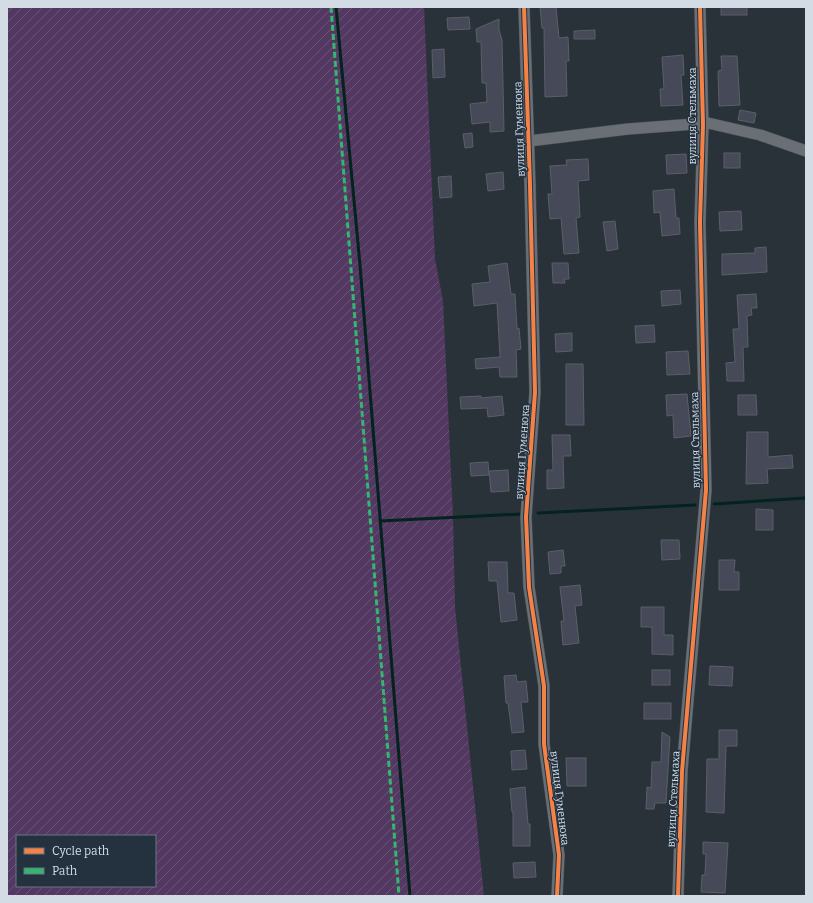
<svg xmlns="http://www.w3.org/2000/svg" width="813" height="903" font-family="Bitter,serif">
	<style>
		.garden { fill: url(#garden-furrows); fill-rule: evenodd }
		.lines { fill: none; stroke-linecap: round; stroke-linejoin: round }
		.stream { stroke: #04231f; stroke-width: 3 }
		.building { fill: #454958; stroke: #5b5f66 }
		.street-casing { stroke: #495057; stroke-width: 12 }
		.street { stroke: #696f74; stroke-width: 11 }
		.quiet { stroke: #33b770; stroke-width: 3; stroke-dasharray: 6 3; stroke-linecap: butt }
		.cycleway-casing { stroke: #24323f; stroke-width: 6 }
		.cycleway { stroke: #f48246; stroke-width: 4 }
		.labels { text-anchor: middle; stroke-width: 3; stroke-linejoin: round; paint-order: stroke }
		.street-label { font-size: 11px; fill: #d3dce5; stroke: #24323f }
	</style>
	<defs>
		<pattern id="garden-furrows" width="10" height="10" patternUnits="userSpaceOnUse"><rect width="10" height="10" fill="#533861"/><path d="M-1 1l2-2M0 10L10 0M9 11l2-2" fill="none" stroke="#6b5478"/></pattern>
	</defs>
	<rect width="100%" height="100%" fill="#2a3239"/>
	<path class="garden" d="M7 7H424L435 259 443 301 453 517 455 607 484 896H7ZM17 836H155V886H17Z"/>
	<g class="lines">
		<g class="stream">
			<path d="M336 7 360 265 410 896"/>
			<path d="M714 504 806 498"/>
			<path d="M538 513 695 505"/>
			<path d="M380 521 522 514"/>
		</g>
	</g>
	<g class="building">
		<path d="M540 7H556L559 38 568 37 569 61H566L567 96 545 97 544 28H542Z"/>
		<rect x="721" y="7" width="26" height="8"/>
		<path d="M469 17 470 29 448 30 447 18Z"/>
		<path d="M499 19V30L502 40 504 131 490 132V122L472 124 470 104 487 102 486 83H482L481 42H477L476 29Z"/>
		<path d="M595 30V39H574V31Z"/>
		<path d="M444 49 445 77 433 78 432 50Z"/>
		<path d="M683 55 684 75H681L683 105 661 106 660 89H664L662 57Z"/>
		<path d="M721 56H737L740 105 719 106 718 71 722 70Z"/>
		<path d="M740 110 756 113 754 123 738 120Z"/>
		<path d="M472 133 473 147 465 148 463 134Z"/>
		<rect x="724" y="153" width="16" height="15"/>
		<path d="M686 154 687 173 667 174 666 155Z"/>
		<path d="M588 159 589 180 578 181 580 217 576 218 579 253 564 254 561 218 550 219 548 194H552L550 166 567 165 566 160Z"/>
		<path d="M503 172 504 189 488 191 486 174Z"/>
		<path d="M451 176 452 197 440 198 438 177Z"/>
		<path d="M674 189 676 218H679L680 234 662 236 660 212 654 213 653 191Z"/>
		<path d="M741 211 742 230 720 231 719 212Z"/>
		<path d="M615 221 618 249 607 251 603 222Z"/>
		<path d="M766 247 767 272 722 275V254L755 253V248Z"/>
		<path d="M507 263 511 294H515L517 329 519 328 521 349 516 350 517 377H500L499 367 476 369 475 359 500 357 497 303 474 306 472 284 490 282 488 266Z"/>
		<path d="M552 263H568L569 279H564L565 283H553Z"/>
		<path d="M680 290 681 304 662 306 661 291Z"/>
		<path d="M756 294 757 308H751L752 315 747 316 748 347H743L744 381H727L726 363 735 362 733 329H739L737 295Z"/>
		<path d="M654 325 655 342 636 343 635 326Z"/>
		<path d="M572 333V351L556 352 555 334Z"/>
		<path d="M688 351 690 374 667 375 666 352Z"/>
		<path d="M566 364H583L584 425H566Z"/>
		<path d="M687 394 691 436 674 438 673 415 667 416 666 395Z"/>
		<path d="M738 395H756L757 415H738Z"/>
		<path d="M481 396V398L502 396 504 415 488 417 487 408 461 409 460 397Z"/>
		<path d="M747 432H768V457L792 455 793 468 767 469 768 483 746 484Z"/>
		<path d="M552 435H570L571 456H563L564 488 547 489V470H553Z"/>
		<path d="M488 462 489 475 471 476 470 463Z"/>
		<path d="M508 470 509 491 491 492 489 471Z"/>
		<path d="M756 509 773 510V530H756Z"/>
		<path d="M661 540H679L680 559 662 560Z"/>
		<path d="M563 550 565 566H561V573L550 574 548 552Z"/>
		<path d="M719 560H735L734 572H739V590H719Z"/>
		<path d="M488 562H507L508 593H514L517 620 501 622 497 581H489Z"/>
		<path d="M580 585 582 605 575 606 579 643 563 645 561 621H564L560 587Z"/>
		<path d="M641 607H664V635H673V655L652 654V627H641Z"/>
		<path d="M710 666 733 667 732 686 709 685Z"/>
		<rect x="652" y="670" width="18" height="15"/>
		<path d="M516 675 517 682 526 681 528 702H521L524 732 512 733 508 703H506L504 676Z"/>
		<rect x="644" y="703" width="27" height="16"/>
		<path d="M719 730H737V746H726L724 813 706 812 707 759H719Z"/>
		<path d="M662 732 670 737 666 803H655L654 809H646L647 787 651 788 652 762H661Z"/>
		<path d="M525 750 527 769 512 770 511 751Z"/>
		<path d="M566 758H586V786H567Z"/>
		<path d="M525 787 528 824H530V846H513V812H512L510 789Z"/>
		<path d="M703 842 728 843 725 893 701 892 702 875H705L706 854H703Z"/>
		<path d="M535 862 536 877 514 878 513 863Z"/>
	</g>
	<g class="lines">
		<g class="street-casing">
			<g id="street">
				<path d="M524 7 530 185 535 392 526 517 529 587 544 686V744L559 855 557 896"/>
				<path d="M529 141 628 129 708 123 760 135 806 151"/>
				<path d="M678 896 682 771 706 490 700 222 703 125 700 7"/>
			</g>
		</g>
		<use href="#street" class="street"/>
		<path class="quiet" d="M331 7 399 896"/>
		<g class="cycleway-casing">
			<g id="cycleway">
				<path d="M524 7 530 185 535 392 526 517 529 587 544 686V744L559 855 557 896"/>
				<path d="M678 896 682 771 706 490 700 222 703 125 700 7"/>
			</g>
		</g>
		<use href="#cycleway" class="cycleway"/>
	</g>
	<g class="labels">
		<g class="street-label">
			<text transform="translate(692 116) rotate(-90)" y="4">вулиця Стельмаха</text>
			<text transform="translate(519 129) rotate(-92)" y="4">вулиця Гуменюка</text>
			<text transform="translate(695 440) rotate(-91)" y="4">вулиця Стельмаха</text>
			<text transform="translate(522 452) rotate(-86)" y="4">вулиця Гуменюка</text>
			<text transform="translate(560 798) rotate(83)" y="4">вулиця Гуменюка</text>
			<text transform="translate(673 799) rotate(-87)" y="4">вулиця Стельмаха</text>
		</g>
	</g>
	<rect width="813" height="903" fill="none" stroke="#d3dce5" stroke-width="16"/>
	<rect x="16" y="835" width="140" height="52" fill="#24323f" stroke="#6a7681"/>
	<rect x="24" y="848" width="20" height="6" fill="#f48246" stroke="#6a7681"/>
	<text x="52" y="855" font-size="12" fill="#d3dce5">Cycle path</text>
	<rect x="24" y="868" width="20" height="6" fill="#33b770" stroke="#6a7681"/>
	<text x="52" y="875" font-size="12" fill="#d3dce5">Path</text>
</svg>
